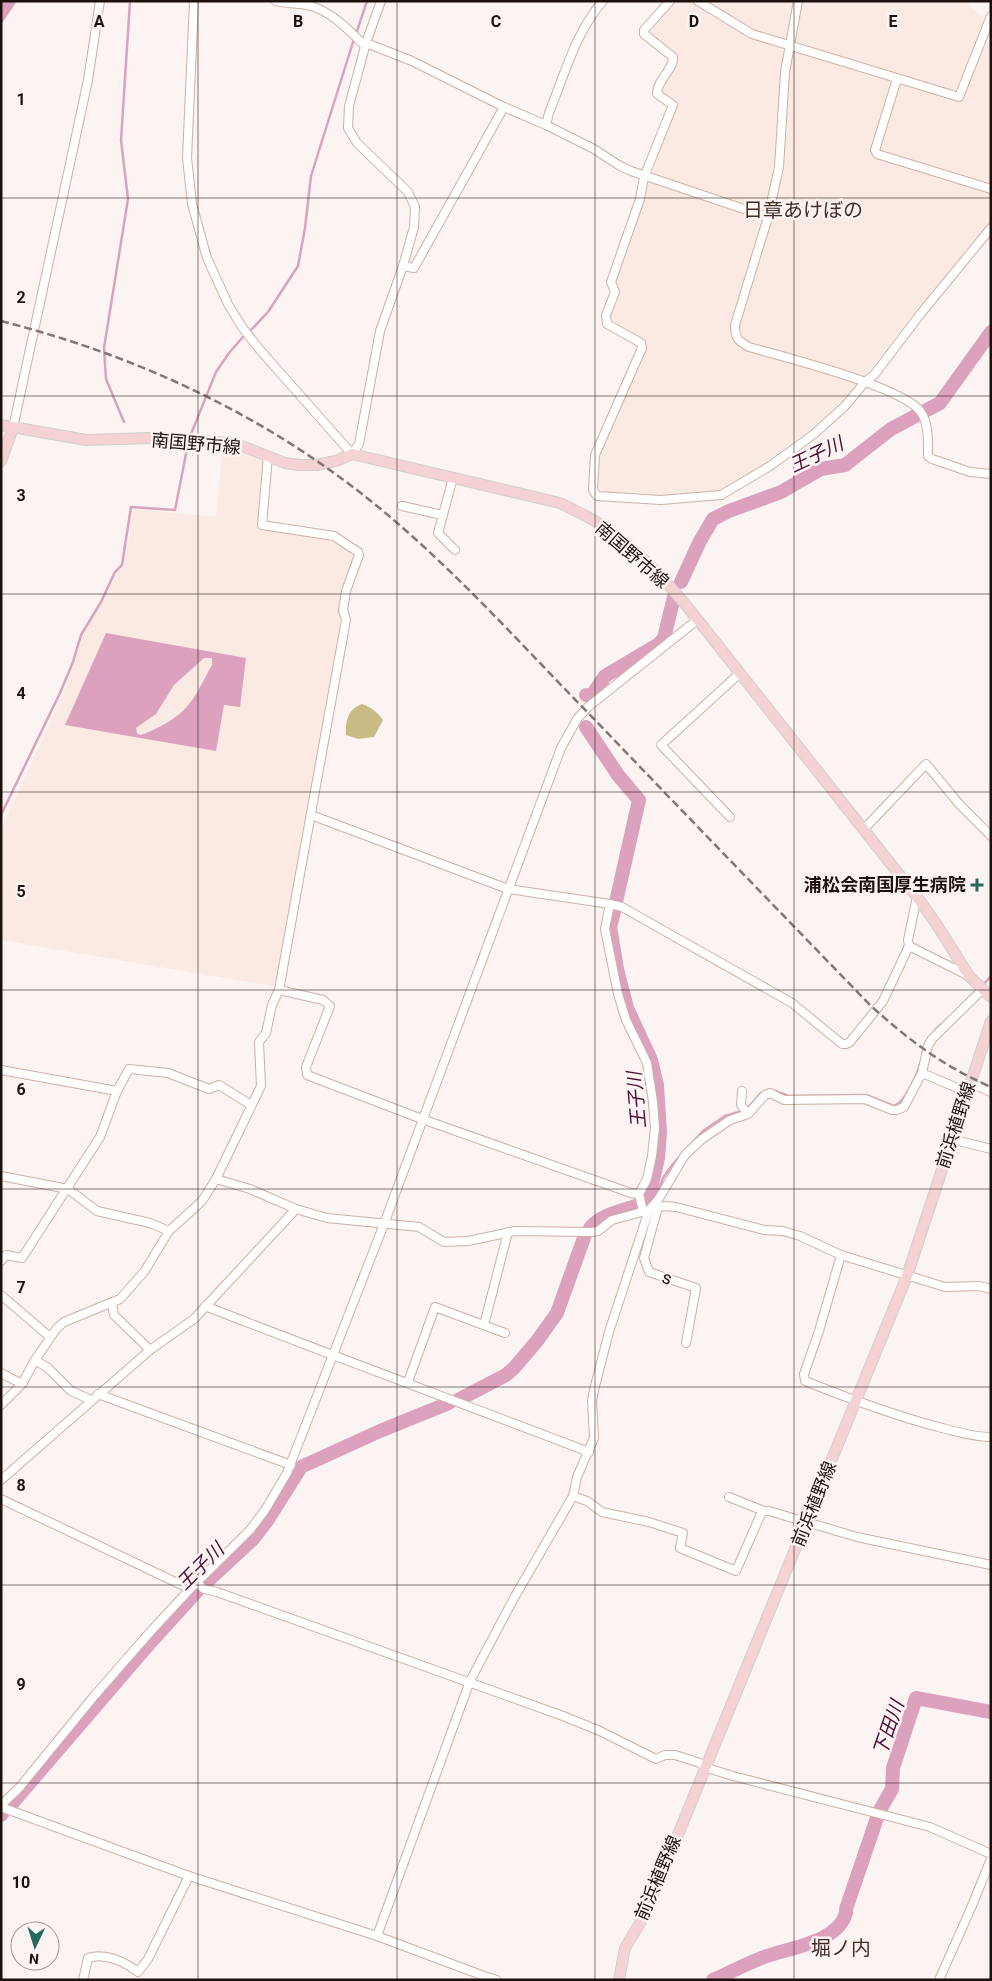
<svg xmlns="http://www.w3.org/2000/svg" width="992" height="1981" font-family="Roboto,'Noto Sans JP',sans-serif">
	<style>
		.built { fill: #faeae3 }
		.forest { fill: #c8bc84 }
		.water { fill: #dca2bd; fill-rule: evenodd }
		.lines { fill: none; stroke-linecap: round; stroke-linejoin: round }
		.stream { stroke: #dca2bd; stroke-width: 2.5 }
		.river { stroke: #dca2bd; stroke-width: 14 }
		.minor-casing { stroke: #ceb0a4; stroke-width: 10 }
		.major-casing { stroke: #d2cfcf; stroke-width: 12 }
		.minor { stroke: #fff; stroke-width: 8 }
		.major { stroke: #f5d2d3; stroke-width: 10 }
		.rail { stroke: #817875; stroke-width: 2.5; stroke-dasharray: 8 4; stroke-linecap: butt }
		.grid { fill: none; stroke: #1c110d; stroke-width: 1; stroke-opacity: 0.55 }
		.poi-dot { fill: #24695c; stroke: #fbf4f2; stroke-width: 2 }
		.labels { text-anchor: middle; stroke-width: 5; stroke-linejoin: round; paint-order: stroke }
		.street-label { font-size: 18px; fill: #1c110d; stroke: #fbf4f2 }
		.poi-label { font-size: 18px; font-weight: bold; fill: #1c110d; stroke: #fbf4f2; text-anchor: end }
		.water-label { font-size: 19px; font-style: italic; fill: #4d0a32; stroke: #fbf4f2 }
		.quarter-label { font-size: 20px; fill: #452d23; stroke: #fbf4f2 }
		.grid-label { font-size: 16px; text-anchor: middle; font-weight: bold; fill: #1c110d; stroke: #fbf4f2; stroke-width: 5; stroke-linejoin: round; paint-order: stroke }
	</style>
	<rect width="100%" height="100%" fill="#fbf4f2"/>
	<g class="built">
		<path d="M675 1H965L986 21 978 38 991 43V221L911 317 857 386 817 424 766 462 721 492 657 495 608 492 599 489V456L646 342 611 320 610 316 620 293 614 282 676 105 662 92 660 84 678 60 649 31Z"/>
		<path d="M222 450 236 451 264 462 258 528 333 541 354 556 343 591 340 608 341 618 277 984 273 986 1 940V829L66 688 82 638 118 572 124 568 133 509 216 517Z"/>
	</g>
	<path class="forest" d="M362 704C371 707 377 712 383 720L374 737 358 739 346 735C345 721 348 709 362 704Z"/>
	<g class="water">
		<path d="M1 1H17L1 25Z"/>
		<path d="M106 633 246 658 240 707 224 705 216 751 65 725ZM204 658H212V665C196 693 192 710 161 726 154 729 148 733 140 735L137 733 136 728 156 714 174 685Z"/>
	</g>
	<g class="lines">
		<g class="stream">
			<path d="M356 34 367 1"/>
			<path d="M251 330 268 312 298 266 305 228 311 176 354 39"/>
			<path d="M124 422 106 379 104 348 128 199 121 140 130 1"/>
			<path d="M191 434 216 372 229 353 243 337"/>
			<path d="M1 815 60 693 73 662 81 635 101 602 115 572 122 565 131 507 175 510 187 449"/>
			<path d="M984 984 991 976"/>
			<path d="M925 1043 937 1028 947 1020"/>
			<path d="M775 1091 789 1096 866 1095 894 1106C906 1102 918 1072 921 1061"/>
			<path d="M644 1203 653 1200 657 1195 663 1178 673 1164 703 1131 725 1116 746 1110 760 1094 769 1090"/>
		</g>
		<g class="river">
			<path d="M681 582 700 541 713 519 729 511 781 492 821 469 845 465 891 429 940 403 991 332"/>
			<path d="M586 695 591 697 605 676 659 644 664 638 674 597"/>
			<path d="M586 727 618 775 639 800 616 902"/>
			<path d="M590 1228C602 1213 627 1210 644 1203L651 1189 658 1158 660 1132 657 1085 651 1060 627 1008 617 969 610 927 615 908"/>
			<path d="M458 1400 506 1375 514 1368 537 1341 557 1313 585 1235"/>
			<path d="M9 1807 149 1644 199 1589 253 1539 267 1521 301 1467 380 1431 449 1403"/>
			<path d="M880 1810 892 1789 893 1768 916 1698 991 1712"/>
			<path d="M1 1815 2 1814"/>
			<path d="M846 1909 878 1815"/>
			<path d="M713 1980C729 1973 744 1965 759 1959 784 1948 838 1944 846 1913"/>
		</g>
		<g class="minor-casing">
			<g id="minor">
				<path d="M194 1 187 158 192 204 207 258 228 304 242 327 260 350 352 454 359 444 380 331 403 266 414 227 415 207 408 192 357 143 348 128 349 106 366 43 381 1"/>
				<path d="M276 1C288 4 300 3 311 6 332 12 350 31 365 46"/>
				<path d="M670 1 644 30V34L673 57C674 70 657 79 657 94L673 105 644 177 640 199 611 282 615 292 606 315 607 324 641 343 642 348 595 455 593 490 597 496 661 500 721 495 770 466 814 434 845 406 865 382 874 375 922 312 991 228"/>
				<path d="M698 1 752 34 959 97 991 16"/>
				<path d="M798 1 785 72 779 167 768 217 735 325C735 338 738 341 749 347 784 357 900 386 920 411 929 422 928 442 928 456L932 459 970 472 991 474"/>
				<path d="M366 43 412 61 504 107 546 125 594 149 620 166 631 171 768 217"/>
				<path d="M897 79 875 150 877 154 991 189"/>
				<path d="M546 125 549 113C564 76 576 31 603 1"/>
				<path d="M403 266 414 268 504 107"/>
				<path d="M13 428 88 80 100 1"/>
				<path d="M453 478 438 533 455 550"/>
				<path d="M402 506 443 515"/>
				<path d="M311 815 508 889 610 904 622 907 792 1003 842 1044H846L850 1042 883 1001 909 946"/>
				<path d="M730 817 661 745 739 674"/>
				<path d="M864 829 926 764 960 805 991 836"/>
				<path d="M917 897 908 940 909 946 969 976"/>
				<path d="M279 990 323 1000 330 1006 306 1067 307 1075 422 1119 631 1193 639 1194 647 1179 652 1156 655 1128 653 1102 647 1063 626 1020 618 994 605 929 610 904"/>
				<path d="M1 1070 117 1091"/>
				<path d="M922 1073 928 1046 932 1039 983 989"/>
				<path d="M970 1083 991 1092"/>
				<path d="M742 1091 741 1105 748 1114"/>
				<path d="M951 1139 991 1149"/>
				<path d="M1 1176 68 1189 97 1211 150 1223 169 1231"/>
				<path d="M216 1179 250 1189 296 1209 327 1218 419 1227 444 1242 468 1241 515 1231 592 1232 598 1231 612 1220 664 1206 676 1207 764 1230 783 1231 800 1236 841 1255 945 1287 979 1286 991 1289"/>
				<path d="M639 1194 643 1211"/>
				<path d="M658 1207 644 1258 649 1272 696 1288 686 1343"/>
				<path d="M841 1255 819 1331 804 1374 805 1381C850 1399 895 1416 942 1428 958 1432 974 1437 991 1437"/>
				<path d="M1 1261 6 1255 22 1258 100 1137 117 1091 129 1069 168 1073 209 1089 219 1085 251 1105"/>
				<path d="M1 1295 50 1337"/>
				<path d="M112 1304 114 1315 150 1350"/>
				<path d="M205 1306C333 1356 461 1403 589 1452"/>
				<path d="M484 1325 508 1232"/>
				<path d="M35 1360 48 1368 71 1391 91 1400"/>
				<path d="M1 1373 22 1384"/>
				<path d="M408 1382 435 1307 505 1333"/>
				<path d="M98 1394 291 1465"/>
				<path d="M1 1405 22 1384 35 1360 57 1328 64 1322 120 1299 144 1272 169 1231 202 1201 216 1179 261 1086 259 1042 266 1033 272 1005 279 990 346 620 343 610 346 591 359 555 358 552 334 536 262 525 268 456"/>
				<path d="M1 1480 150 1350 194 1319 296 1209"/>
				<path d="M573 1496 587 1501 602 1512 649 1522 683 1533 680 1548 736 1571 760 1516 764 1511H769L857 1537 991 1565"/>
				<path d="M729 1497 764 1511"/>
				<path d="M1 1499 190 1589"/>
				<path d="M197 1583 204 1589 217 1592 563 1716 600 1731 656 1759 665 1755H675L700 1763 704 1767 733 1776 930 1827 991 1854"/>
				<path d="M1 1805 19 1788 95 1695 151 1631 190 1589 250 1530 265 1510 287 1473 384 1224 561 748 577 719 588 707 697 620"/>
				<path d="M1 1807 189 1876 377 1936 484 1976 497 1980"/>
				<path d="M377 1936 470 1681 514 1598 573 1496 577 1477 594 1438 592 1401 594 1390 609 1332 649 1210 658 1200 685 1155 702 1139 730 1120 748 1114 765 1095 770 1093 784 1100 865 1099 892 1110H897L904 1107 922 1073 967 1092"/>
				<path d="M83 1980 88 1958C105 1952 125 1962 138 1972L148 1959 189 1876"/>
				<path d="M939 1980 971 1908 991 1859"/>
			</g>
		</g>
		<g class="major-casing">
			<g id="major">
				<path d="M1 425 86 440 150 438 219 442 239 445 285 463 299 465H316L336 461 352 454 560 503C575 511 591 517 604 527 637 549 665 580 690 610L917 897 935 922 969 976 991 997"/>
				<path d="M1 461 13 428"/>
				<path d="M619 1980 625 1948 640 1923 659 1881 907 1276 991 1021"/>
			</g>
		</g>
		<use href="#minor" class="minor"/>
		<use href="#major" class="major"/>
		<path class="rail" d="M1 321C146 358 282 423 396 522 467 583 530 654 596 721 687 816 779 911 871 1006 910 1041 943 1066 991 1087"/>
	</g>
	<path class="grid" d="M198 1V1980M397 1V1980M595 1V1980M794 1V1980M1 198H991M1 396H991M1 594H991M1 792H991M1 990H991M1 1189H991M1 1387H991M1 1585H991M1 1783H991"/>
	<path class="poi-dot" d="M974.5 877.5h5v5h5v5h-5v5h-5v-5h-5v-5h5z"/>
	<g class="labels">
		<g class="street-label">
			<text transform="translate(196 444) rotate(5)" y="6">南国野市線</text>
			<text transform="translate(632 555) rotate(41)" y="6">南国野市線</text>
			<text transform="translate(956 1125) rotate(-72)" y="6">前浜植野線</text>
			<text transform="translate(667 1278) rotate(18)" y="6">s</text>
			<text transform="translate(814 1504) rotate(-68)" y="6">前浜植野線</text>
			<text transform="translate(658 1878) rotate(-67)" y="6">前浜植野線</text>
		</g>
		<g class="poi-label">
			<text x="966" y="891">浦松会南国厚生病院</text>
		</g>
		<g class="water-label">
			<text transform="translate(816 454) rotate(-25)" y="7">王子川</text>
			<text transform="translate(636 1100) rotate(-95)" y="7">王子川</text>
			<text transform="translate(200 1566) rotate(-45)" y="7">王子川</text>
			<text transform="translate(888 1728) rotate(-71)" y="7">下田川</text>
		</g>
		<g class="quarter-label">
			<text x="803" y="217">日章あけぼの</text>
			<text x="841" y="1955">堀ノ内</text>
		</g>
	</g>
	<g class="grid-label">
		<text x="99" y="27">A</text>
		<text x="298" y="27">B</text>
		<text x="496" y="27">C</text>
		<text x="694" y="27">D</text>
		<text x="893" y="27">E</text>
		<text x="21" y="105">1</text>
		<text x="21" y="303">2</text>
		<text x="21" y="501">3</text>
		<text x="21" y="699">4</text>
		<text x="21" y="897">5</text>
		<text x="21" y="1095">6</text>
		<text x="21" y="1293">7</text>
		<text x="21" y="1491">8</text>
		<text x="21" y="1690">9</text>
		<text x="21" y="1888">10</text>
	</g>
	<rect width="992" height="1981" fill="none" stroke="#1c110d" stroke-width="5"/>
	<g transform="translate(35 1946) rotate(184)"><circle r="24" fill="#fbf4f2" stroke="#a29996"/>
	<path d="M0-4L9 19L0 12L-9 19Z" fill="#24695c"/>
	<text y="-8" font-size="14" font-weight="bold" text-anchor="middle" fill="#1c110d">N</text>
	</g>
</svg>
